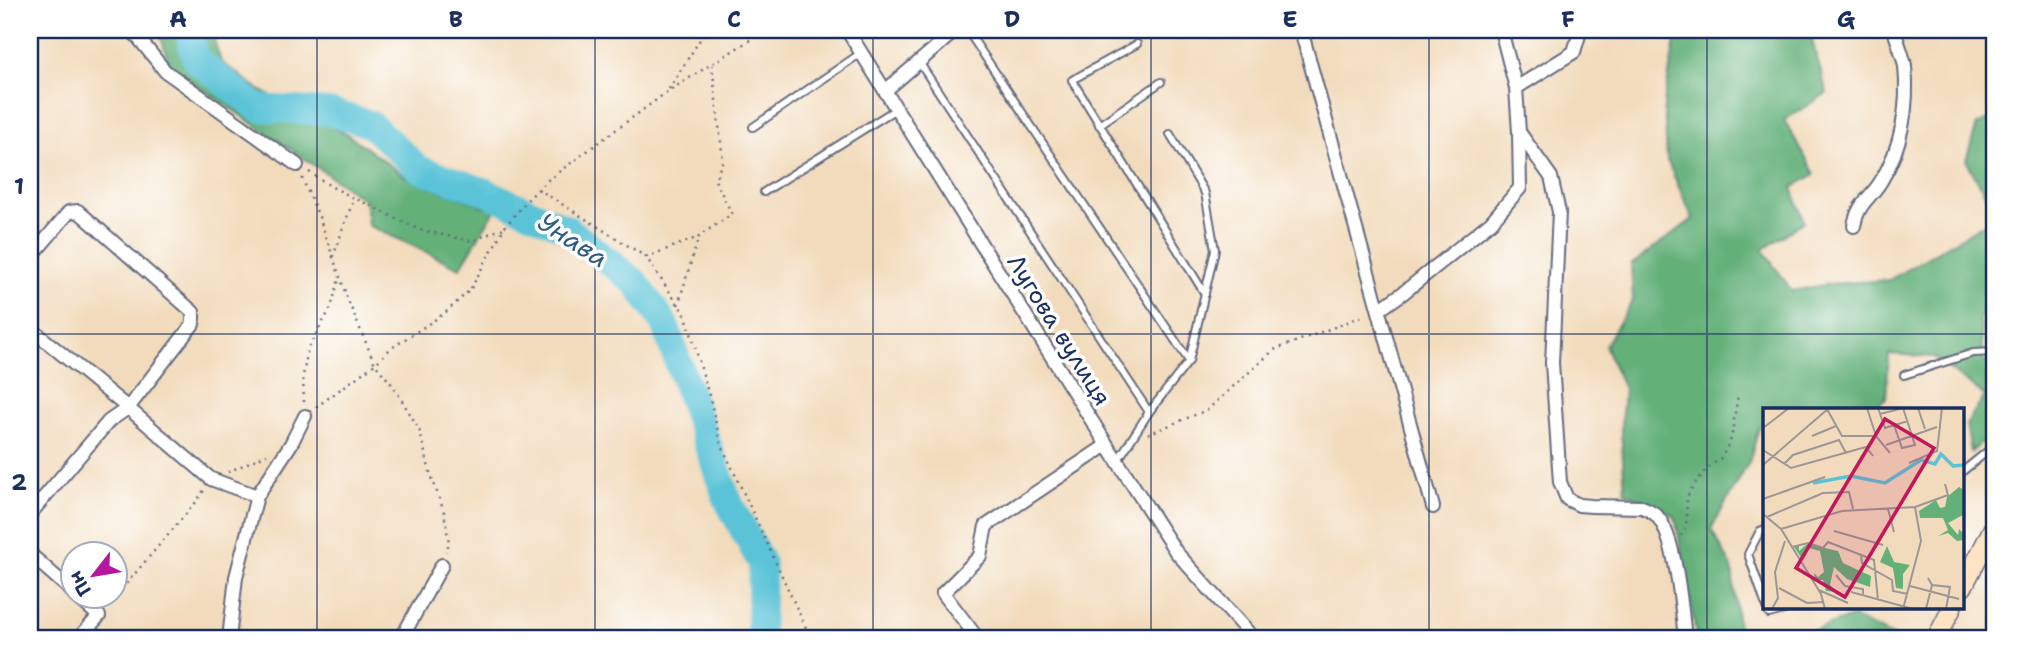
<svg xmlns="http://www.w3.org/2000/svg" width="2024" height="669" font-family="'Shantell Sans',sans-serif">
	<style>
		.forest { fill: #63b079; stroke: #3f706c; stroke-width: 2 }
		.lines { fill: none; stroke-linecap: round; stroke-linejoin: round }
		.river { stroke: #5ac3d7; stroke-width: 28 }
		.lane-casing { stroke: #666b7f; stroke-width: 10 }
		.street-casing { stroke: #666b7f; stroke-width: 16 }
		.secondary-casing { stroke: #666b7f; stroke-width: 21 }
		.path { stroke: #666b7f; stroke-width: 2.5; stroke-dasharray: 2 5; stroke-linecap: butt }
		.lane { stroke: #fff; stroke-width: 6 }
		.street { stroke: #fff; stroke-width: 12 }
		.secondary { stroke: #fee4c5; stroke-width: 18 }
		.grid { fill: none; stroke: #1b2f5e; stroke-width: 2; stroke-opacity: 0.55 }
		.labels { text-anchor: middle; stroke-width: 7; stroke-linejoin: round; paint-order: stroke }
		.street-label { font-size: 24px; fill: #1b2f5e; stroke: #fff }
		.water-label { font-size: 26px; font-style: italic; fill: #2e5b82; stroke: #fff }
		.inset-river { fill: none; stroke: #5ac3d7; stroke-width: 3.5 }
		.inset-road { fill: none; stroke: #9c9696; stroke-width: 2 }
		.view { fill: #c2185b; fill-opacity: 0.15; stroke: #c2185b; stroke-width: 3.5 }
		.inset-edge { fill: none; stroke: #1b2f5e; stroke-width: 3.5 }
		.neatline { fill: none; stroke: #1b2f5e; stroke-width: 2.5 }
		.grid-label { font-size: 23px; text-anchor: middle; font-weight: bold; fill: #1b2f5e }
	</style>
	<rect width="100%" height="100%" fill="#fff"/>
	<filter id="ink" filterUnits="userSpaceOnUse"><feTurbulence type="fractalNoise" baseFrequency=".0143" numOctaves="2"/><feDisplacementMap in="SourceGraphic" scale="14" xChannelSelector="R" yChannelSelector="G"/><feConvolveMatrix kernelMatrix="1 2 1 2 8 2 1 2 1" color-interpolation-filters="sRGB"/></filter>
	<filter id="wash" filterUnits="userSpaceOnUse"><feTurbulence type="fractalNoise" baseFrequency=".00686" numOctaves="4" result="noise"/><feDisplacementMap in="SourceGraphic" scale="28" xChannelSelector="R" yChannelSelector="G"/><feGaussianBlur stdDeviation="1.57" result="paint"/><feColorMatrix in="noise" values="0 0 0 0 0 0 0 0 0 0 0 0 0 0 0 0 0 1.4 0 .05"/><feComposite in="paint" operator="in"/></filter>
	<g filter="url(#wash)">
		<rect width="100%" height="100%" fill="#f2dbbc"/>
		<g class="forest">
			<path d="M159 30H211L221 62 261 91 347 134 409 179 495 210 460 268 368 225 365 200 170 67Z"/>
			<path d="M1677 30H1809L1827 93 1784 120 1815 174 1792 188 1804 221 1763 250 1792 291 1830 284 1889 280 1994 218V309L1980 317 1983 361 1994 363V432L1971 452 1966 424 1985 396 1933 357 1889 354 1886 398 1870 410H1765V426L1759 428 1749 462 1711 529 1732 567 1739 639H1697L1675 516 1625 492 1621 429 1624 389 1605 346 1633 300 1631 265 1693 219 1667 160 1664 103Z"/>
			<path d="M1994 117V210L1966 160 1977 125Z"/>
			<path d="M1852 617 1899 639H1789Z"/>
		</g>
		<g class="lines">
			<path class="river" d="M188 30 196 60 258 108 329 112 370 124 419 169 486 192 567 229 636 283 664 323 728 501 762 564 760 639"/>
		</g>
	</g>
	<g filter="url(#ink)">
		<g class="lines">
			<g class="lane-casing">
				<g id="lane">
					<path d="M967 30 1189 361"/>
					<path d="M1137 44 1072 80 1205 294"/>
					<path d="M919 62 1149 412"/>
					<path d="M1099 125 1161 82"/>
					<path d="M753 127 861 53"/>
					<path d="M764 192 896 109"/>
					<path d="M1904 375 1973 353 1994 352"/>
					<path d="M1118 460 1149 412 1189 361 1215 250 1205 193 1170 134"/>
					<path d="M1963 471 1994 446"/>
					<path d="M1765 529 1760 531 1748 554 1765 603"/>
					<path d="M1767 608 1769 614 1791 608"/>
				</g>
			</g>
			<g class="street-casing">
				<g id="street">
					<path d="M132 30 165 71 297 165"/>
					<path d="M847 30 1107 445 1176 552 1254 639"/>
					<path d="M1301 30 1433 507"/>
					<path d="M1501 30 1516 88 1519 132 1551 177 1559 212 1552 363 1560 482 1567 499 1579 505 1591 506 1642 507C1648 510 1653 511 1657 516 1676 537 1682 610 1685 639"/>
					<path d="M1516 88 1574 52 1579 35 1578 30"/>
					<path d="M885 91 956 30"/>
					<path d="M1854 226C1857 204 1871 198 1881 181 1902 147 1909 105 1905 66 1903 54 1897 41 1894 30"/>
					<path d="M30 258 69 212 78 211 193 312V324L128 408 109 421 30 514"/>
					<path d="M1379 310 1403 293 1491 222 1520 188 1519 133"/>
					<path d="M30 328 128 408 211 479 257 496"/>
					<path d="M30 554 74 593"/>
					<path d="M76 596 99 616 78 639"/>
					<path d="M229 639 236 577 257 496 291 444 305 416"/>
					<path d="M401 639 442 565"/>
					<path d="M978 639 943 593 980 556 986 526 1107 445"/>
				</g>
			</g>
			<g class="secondary-casing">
				<g id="secondary">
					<path d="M1963 587 1994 526"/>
					<path d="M1936 639 1952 608"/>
				</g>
			</g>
			<g class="path">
				<path d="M669 89 706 30"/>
				<path d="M309 172 332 187 420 230 471 241 504 228"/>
				<path d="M302 178 319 217 349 303 375 364 394 387 419 429 430 472 444 512 449 543 446 552"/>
				<path d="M538 189 646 257 686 316 710 399 721 444 806 628 805 639"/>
				<path d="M333 257 354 198"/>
				<path d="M646 257 699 237"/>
				<path d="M678 305 699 236 732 214 715 180 723 160 712 65"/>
				<path d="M304 402 303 376 308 348 331 308 339 279"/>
				<path d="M316 407 375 364 390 349 445 313 470 290 504 228 529 198 548 180 667 92 766 30"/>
				<path d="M1148 434 1207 410 1274 350 1366 315"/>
				<path d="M228 472 267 454"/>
				<path d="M1681 536 1686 527 1687 497 1693 486 1707 469 1722 457 1731 439 1738 394"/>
				<path d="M108 605 197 501 204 490"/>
			</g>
			<use href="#lane" class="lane"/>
			<use href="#street" class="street"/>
			<use href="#secondary" class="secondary"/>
		</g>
	</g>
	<path class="grid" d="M317 30V639M595 30V639M873 30V639M1151 30V639M1429 30V639M1707 30V639M30 334H1994"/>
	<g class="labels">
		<g class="street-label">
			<text transform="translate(1059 330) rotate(58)" y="8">Лугова вулиця</text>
		</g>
		<g class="water-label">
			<text transform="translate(573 240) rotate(33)" y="9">Унава</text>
		</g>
	</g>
	<g transform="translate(1763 408)">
		<rect width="201" height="201" fill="#f2dbbc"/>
		<path d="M196 79 201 82 200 107 185 115 195 127 196 121 201 126V132L194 133 185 125 175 128 185 122 180 110H157L156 103 173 92 177 100 182 99 184 89ZM44 136 75 143 80 155 108 168 107 179 84 171 71 159 67 177 74 184 63 183 60 172H52L51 165 55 169 61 164 57 143 46 140 40 152 31 139 36 137V143ZM124 138 131 154 147 157 140 166V181L133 180 130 160 117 154Z" fill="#63b079"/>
		<path class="inset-river" d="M50 75 88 68 122 75 158 52 172 56 178 46 190 58 202 57"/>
		<path class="inset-road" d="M104 0 113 28M115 0 122 20 145 13M155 0 162 21M64 1 79 28H113L127 45M117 6 140 0M131 17 139 40 152 37 140 0M0 20 26 0M49 28 73 18M123 37 174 19M0 42 28 60 103 39 110 48M146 55 174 43 179 0M21 56 30 47 76 32 83 45M0 57 66 0M0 91 62 69M125 101 131 124M0 106 18 121 58 186 62 201M4 109 60 85 86 84 90 101M18 121 79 103 152 99 185 87 182 76M71 123 120 137M29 139 45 135 60 140 65 134 111 152 115 192M98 148 99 155 129 172 130 183 145 186M73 167 82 178 100 181V186M169 177 187 179 183 201M147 178 196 191M16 180 44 195 61 194M56 182 85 195M88 184 150 201M9 201 15 190 12 164 22 133M140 201 158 133 152 99M163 201 169 177 165 170"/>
		<path class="view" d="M122 11 171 40 82 189 33 160Z"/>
		<rect width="201" height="201" class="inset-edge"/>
	</g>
	<rect width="2024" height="669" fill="none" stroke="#fff" stroke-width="77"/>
	<g transform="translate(94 575) rotate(239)"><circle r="33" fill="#ffffff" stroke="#a4acbf" stroke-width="2"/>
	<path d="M0-5L12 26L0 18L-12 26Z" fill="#b5179e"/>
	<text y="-10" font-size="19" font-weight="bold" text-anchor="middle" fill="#1b2f5e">Пн</text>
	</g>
	<rect x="38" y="38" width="1948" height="592" class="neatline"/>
	<g class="grid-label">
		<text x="178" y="27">A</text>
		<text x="456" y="27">B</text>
		<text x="734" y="27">C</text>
		<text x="1012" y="27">D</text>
		<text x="1290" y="27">E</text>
		<text x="1568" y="27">F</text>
		<text x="1846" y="27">G</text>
		<text x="19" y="194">1</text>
		<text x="19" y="490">2</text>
	</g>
</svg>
